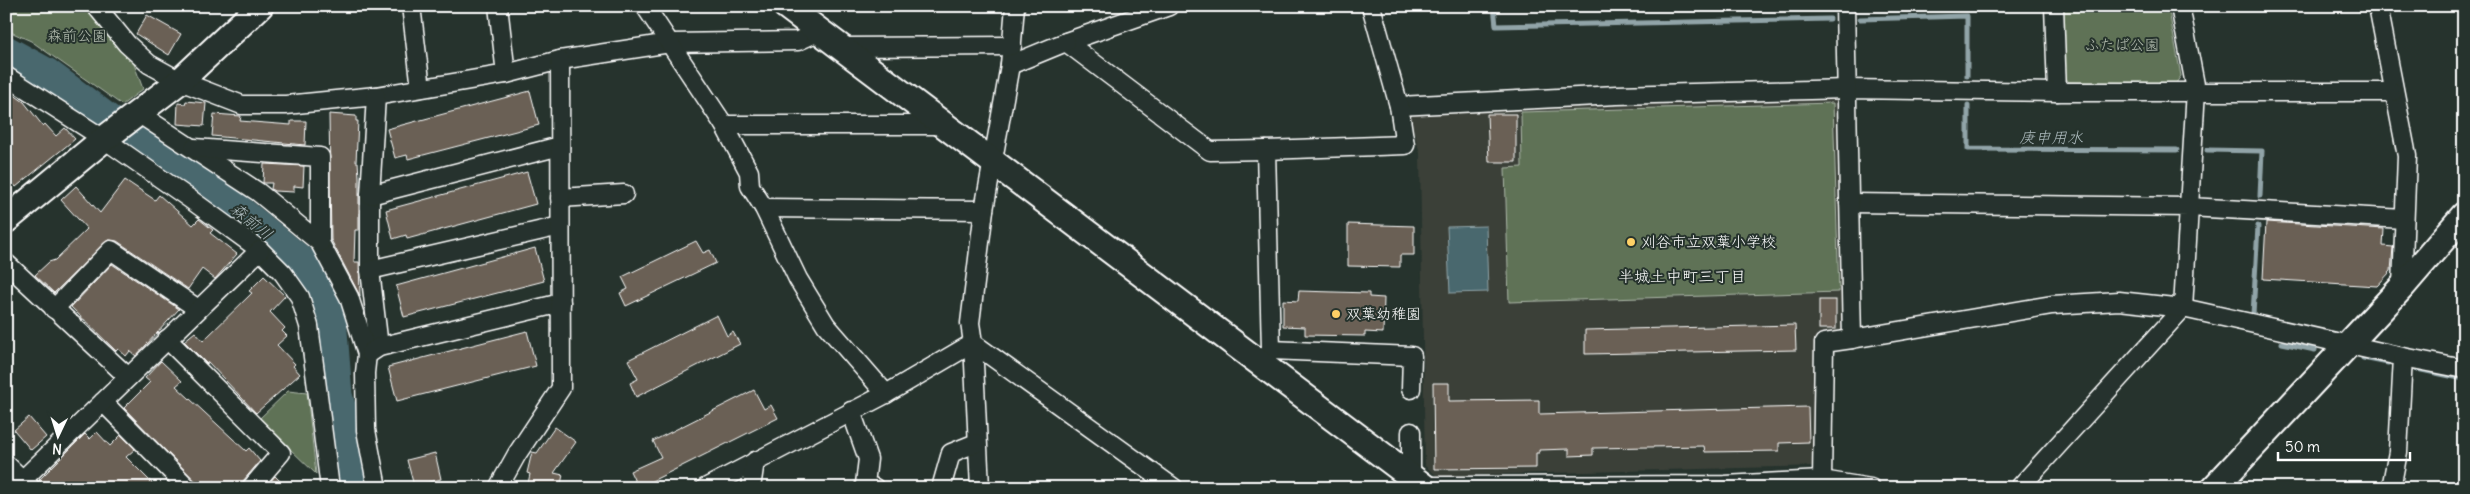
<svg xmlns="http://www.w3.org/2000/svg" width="2470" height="494" font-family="Delius,'Klee One',sans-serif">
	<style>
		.built { fill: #3b4139 }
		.green { fill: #5e7256; stroke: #aeb8aa }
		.water { fill: #48676e; stroke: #91a4a8 }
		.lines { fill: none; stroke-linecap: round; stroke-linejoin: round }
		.stream { stroke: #91a4a8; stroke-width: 5 }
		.river { stroke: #48676e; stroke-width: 31 }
		.building { fill: #6b6154; stroke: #fff }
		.street-casing { stroke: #fff; stroke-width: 21 }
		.secondary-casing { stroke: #fff; stroke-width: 29 }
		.street { stroke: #26332d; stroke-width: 18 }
		.secondary { stroke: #26332d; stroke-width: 25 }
		.poi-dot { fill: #ffd166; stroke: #26332d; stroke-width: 2 }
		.labels { text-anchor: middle; stroke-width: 4; stroke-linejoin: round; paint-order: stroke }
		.park-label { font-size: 15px; fill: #b7c0b3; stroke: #26332d }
		.poi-label { font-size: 15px; fill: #fff; stroke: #26332d; text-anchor: start }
		.water-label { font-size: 16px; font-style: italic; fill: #adbbbe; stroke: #26332d }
		.neighbourhood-label { font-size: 16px; fill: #fff; stroke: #26332d }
	</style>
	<rect width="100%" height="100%" fill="#26332d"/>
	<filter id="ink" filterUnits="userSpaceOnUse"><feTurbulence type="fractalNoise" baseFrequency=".02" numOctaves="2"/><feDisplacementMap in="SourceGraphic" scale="10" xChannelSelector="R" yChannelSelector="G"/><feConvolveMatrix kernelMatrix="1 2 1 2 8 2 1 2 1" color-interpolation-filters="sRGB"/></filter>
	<g filter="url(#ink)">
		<path class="built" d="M1838 98 1842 331 1817 334V466L1437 476 1425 466 1420 153 1409 115 1412 107Z"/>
		<g class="green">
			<path d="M6 6H90L134 64 143 89 122 105 31 41 6 30Z"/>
			<path d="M2062 6H2168L2181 76 2176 83 2069 82 2063 75Z"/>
			<path d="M1833 103 1839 292 1509 302 1505 168 1522 167 1521 112Z"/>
			<path d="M288 391 307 393 316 474 259 419Z"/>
		</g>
		<path class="water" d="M1486 226 1488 292 1450 293 1447 227Z"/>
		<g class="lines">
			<g class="stream">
				<path d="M1494 6 1496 26 1830 19"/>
				<path d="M1860 19 1967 16V76"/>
				<path d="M1968 105V149L2177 150"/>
				<path d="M2207 150 2262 151 2260 196"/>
				<path d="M2253 315 2258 226"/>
				<path d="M2282 343 2315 350"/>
				<path d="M2363 358 2388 363"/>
				<path d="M2417 369 2464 379"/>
			</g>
			<path class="river" d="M6 51 46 73 137 141 204 182 308 267 324 294 331 319 337 395 347 433 352 488"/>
		</g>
		<g class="building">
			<path d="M147 15 181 34 169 55 136 34Z"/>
			<path d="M6 89 24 102 43 126 45 124 56 136 65 128 75 139 16 187 6 175Z"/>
			<path d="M530 91 539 125 408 159 407 155 395 158 387 129Z"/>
			<path d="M186 101 206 103 204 126 177 124 178 103 185 104Z"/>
			<path d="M214 114 241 116 240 121 291 125V121H306L305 145 212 136Z"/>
			<path d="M329 114 356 116V121H358L356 162H358L359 177V230H355L354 262H359L360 296 331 240Z"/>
			<path d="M1487 114H1516V162H1489Z"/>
			<path d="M264 164 304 166 303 187 294 186V192L274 191 271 189 272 183H263Z"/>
			<path d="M527 172 536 204 407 239 406 235 393 239 386 210Z"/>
			<path d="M125 180 155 200 159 195 193 225 199 219 213 230 210 233 237 254 215 279 202 269 188 289 117 241 108 240 54 293 35 275 49 262 55 260 87 229 61 200 76 186 100 213Z"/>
			<path d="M2266 222 2384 229 2383 246 2393 247 2391 271 2377 286 2263 279Z"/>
			<path d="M1348 224 1414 226V255H1400V267L1348 266Z"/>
			<path d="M696 241 703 253 710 250 716 263 626 306 620 293 628 289 622 277Z"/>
			<path d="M535 248 544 281 404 317 396 286Z"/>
			<path d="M112 264 179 309 136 356 130 351 126 356 118 349 116 351 71 307Z"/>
			<path d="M264 276 285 296 270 312 285 328 282 331 287 336 277 345 295 364 293 366 300 374 256 413 208 362 207 364 184 341 195 332 203 341 252 293 249 291Z"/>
			<path d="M1299 291 1369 293V297L1384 298 1383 333 1365 332V336L1305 335V327L1283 326V300L1298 301Z"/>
			<rect x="1819" y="300" width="17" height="29"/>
			<path d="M717 315 727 336 733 332 740 344 636 397 630 383 638 379 628 360Z"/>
			<path d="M1795 325 1796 350 1585 354V330Z"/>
			<path d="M527 331 536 366 397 401 388 367Z"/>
			<path d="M161 361 182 381 176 386 246 451 249 448 260 461 243 481 241 488H202L124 408 150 382 145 378Z"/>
			<path d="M1433 383H1449V401L1539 400V414L1808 407 1809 442 1779 443V451L1705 452 1704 446 1593 448V455L1569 456V449L1539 450V453H1536V468L1434 469Z"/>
			<path d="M754 390 764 409 771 405 778 418 638 488 630 471 661 457 653 441Z"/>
			<path d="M29 417 46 437 31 450 14 430Z"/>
			<path d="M555 427 576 442 554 473 563 475 560 488H527L530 474 527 473 532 452 537 453Z"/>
			<path d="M97 432 110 446 121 435 135 449 126 457 157 488H47L39 480 85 434 90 439Z"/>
			<path d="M435 453 441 479 414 486 407 460Z"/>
			<path d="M275 476 287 488H265Z"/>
		</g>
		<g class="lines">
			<g class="street-casing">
				<g id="street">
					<path d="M96 6 127 44 149 64 180 81 242 105H286L376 96 506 74 560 60 670 43 798 41 820 31"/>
					<path d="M411 6 421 88"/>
					<path d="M498 6 506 74"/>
					<path d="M645 6 724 125 749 172 750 186 764 208 798 279 826 325 886 394"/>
					<path d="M1015 6 1010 65 984 210 970 323 973 343 1174 488"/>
					<path d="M1169 6 1066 42 1210 151 1266 150"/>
					<path d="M2054 6 2057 92"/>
					<path d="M2180 6 2196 90 2189 207 2404 219"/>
					<path d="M2378 6 2407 156 2402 287"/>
					<path d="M842 47 1012 46"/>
					<path d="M1010 65 1066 42"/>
					<path d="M6 76 104 139 190 199 260 250 283 273 300 297 309 326 330 488"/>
					<path d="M376 96 370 195V270L379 347"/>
					<path d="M1399 106 1617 95 1847 89 2057 92H2393"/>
					<path d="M138 113 258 192 320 243 349 297 367 354 365 373 366 430 377 488"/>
					<path d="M724 125H945"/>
					<path d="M194 148 320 157V243"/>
					<path d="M370 195 560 146"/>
					<path d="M560 198 624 194"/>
					<path d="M1849 203 2189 207 2183 308 2019 488"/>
					<path d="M764 208 984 210"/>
					<path d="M6 263 128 377"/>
					<path d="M370 270 560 226"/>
					<path d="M54 309 111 250 198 309"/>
					<path d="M167 339 281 453 251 488"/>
					<path d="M1852 339 2052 305 2119 301 2183 308 2403 357 2398 452 2391 488"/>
					<path d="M1271 350 1412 356 1411 389"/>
					<path d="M370 353 379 347 561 303"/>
					<path d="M2403 357 2464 369"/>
					<path d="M1262 363 1271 350 1266 150 1405 145 1399 106 1371 6"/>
					<path d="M103 402 188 488"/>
					<path d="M851 411 868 459 865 484 875 488"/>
					<path d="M6 464 31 488"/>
					<path d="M1411 477V432"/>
					<path d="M1822 480 1871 488"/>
					<path d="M14 488 260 250"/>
					<path d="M498 488 517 454 561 388 560 60"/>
					<path d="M705 488 886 394 973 343 980 488"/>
					<path d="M751 488 755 461"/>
					<path d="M941 488 951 453 976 443"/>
					<path d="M1422 488 1423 486H1442L1725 485 1822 480 1824 343 1852 339 1845 6"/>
				</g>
			</g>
			<g class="secondary-casing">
				<g id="secondary">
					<path d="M786 6 1426 488"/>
					<path d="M6 220 104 139 180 81 260 6"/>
					<path d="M2214 488 2402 287 2464 215"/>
				</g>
			</g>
			<use href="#street" class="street"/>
			<use href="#secondary" class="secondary"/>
		</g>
	</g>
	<g class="poi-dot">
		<circle cx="1631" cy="242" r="5"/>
		<circle cx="1336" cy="314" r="5"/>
	</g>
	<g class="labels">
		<g class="park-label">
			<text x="77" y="41">森前公園</text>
			<text x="2122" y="50">ふたば公園</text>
		</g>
		<g class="poi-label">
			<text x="1641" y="247">刈谷市立双葉小学校</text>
			<text x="1346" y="319">双葉幼稚園</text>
		</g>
		<g class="water-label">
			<text x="2051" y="143">庚申用水</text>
			<text transform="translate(252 221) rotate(39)" y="6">森前川</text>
		</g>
		<g class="neighbourhood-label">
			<text x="1682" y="282">半城土中町三丁目</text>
		</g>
	</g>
	<rect width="2470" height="494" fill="none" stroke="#26332d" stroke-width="25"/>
	<rect x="12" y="12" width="2445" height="469" fill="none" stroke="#fff" stroke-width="2" filter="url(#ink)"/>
	<g transform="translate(58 436) rotate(184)" stroke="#26332d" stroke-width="4" paint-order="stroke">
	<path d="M0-4L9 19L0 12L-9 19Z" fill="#ffffff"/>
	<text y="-8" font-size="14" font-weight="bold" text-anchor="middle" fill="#ffffff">N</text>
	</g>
	<path d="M2278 452v8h132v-8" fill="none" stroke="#ffffff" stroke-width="2.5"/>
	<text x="2285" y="452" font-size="15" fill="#ffffff" stroke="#26332d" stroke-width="4" paint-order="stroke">50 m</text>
</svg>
